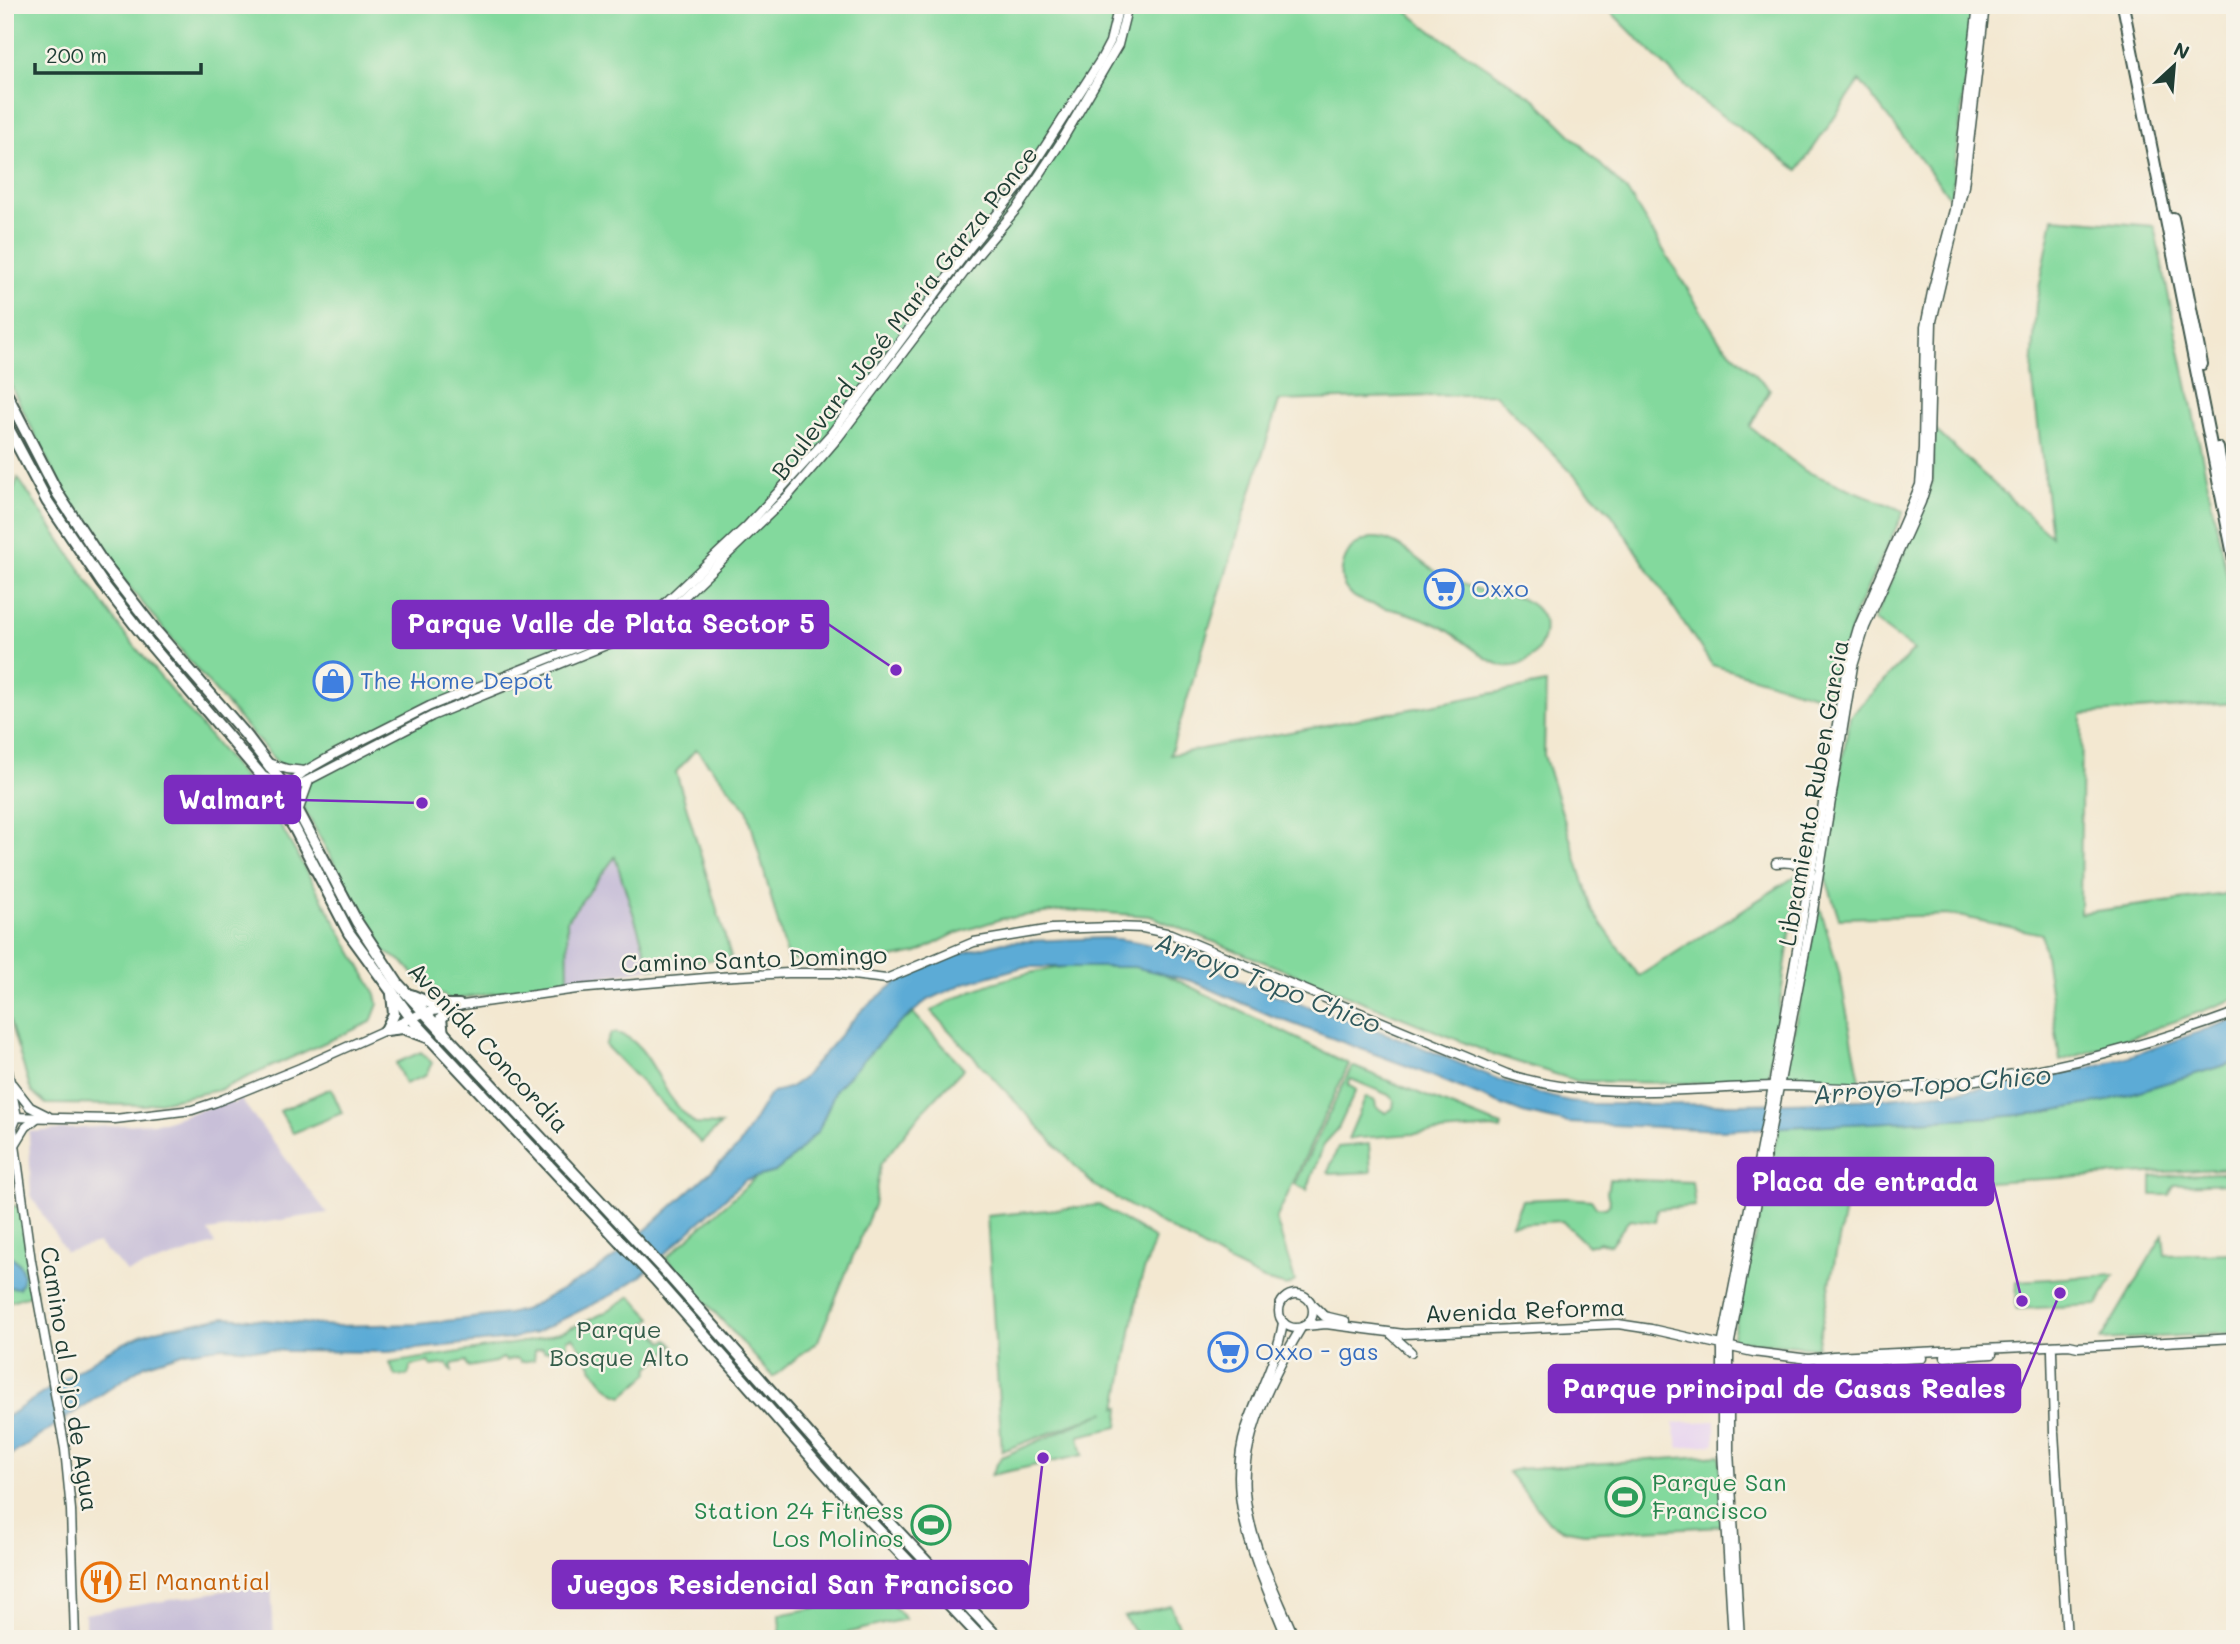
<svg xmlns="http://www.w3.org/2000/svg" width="2240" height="1644" font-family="Mali,sans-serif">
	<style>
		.built { fill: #e6d2f0 }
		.industrial { fill: #c8bfd8 }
		.green { fill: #83d99d; stroke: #518b68; stroke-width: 2 }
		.water { fill: #5cabd6; stroke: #3e7485; stroke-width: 2 }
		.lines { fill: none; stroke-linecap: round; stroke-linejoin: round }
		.tertiary-casing { stroke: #3f574c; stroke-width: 11 }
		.primary-casing { stroke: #3f574c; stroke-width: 14 }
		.tertiary { stroke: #fff; stroke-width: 8 }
		.primary { stroke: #fff; stroke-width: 10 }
		.labels { text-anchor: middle; stroke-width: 5; stroke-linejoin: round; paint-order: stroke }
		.street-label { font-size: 24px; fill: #1f3d34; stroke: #f7f3e8 }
		.shop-label { font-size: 24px; fill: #366cbe; stroke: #f7f3e8; text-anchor: start }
		.park-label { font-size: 24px; fill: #335c49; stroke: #f7f3e8 }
		.leisure-label { font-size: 24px; fill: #27864d; stroke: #f7f3e8; text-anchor: start }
		.food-label { font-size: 24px; fill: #c56008; stroke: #f7f3e8; text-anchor: start }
		.water-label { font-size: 26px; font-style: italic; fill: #2e585c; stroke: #f7f3e8 }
		.leader { fill: none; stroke: #7b2cbf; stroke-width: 2.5 }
		.callout-dot { fill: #7b2cbf; stroke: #f7f3e8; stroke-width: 2.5 }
		.callout { fill: #7b2cbf; stroke: #7b2cbf; stroke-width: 2.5 }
		.callout-label { font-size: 26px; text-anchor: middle; font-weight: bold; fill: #fff }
	</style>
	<rect width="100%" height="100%" fill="#f7f3e8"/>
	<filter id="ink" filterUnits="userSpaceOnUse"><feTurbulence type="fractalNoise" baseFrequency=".0143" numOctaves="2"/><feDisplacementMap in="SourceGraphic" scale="14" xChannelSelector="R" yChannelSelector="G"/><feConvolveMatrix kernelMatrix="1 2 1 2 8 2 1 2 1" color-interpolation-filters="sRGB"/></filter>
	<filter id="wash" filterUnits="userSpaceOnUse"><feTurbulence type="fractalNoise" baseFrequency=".00686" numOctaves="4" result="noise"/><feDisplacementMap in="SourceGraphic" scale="28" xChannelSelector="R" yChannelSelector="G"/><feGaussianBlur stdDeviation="1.57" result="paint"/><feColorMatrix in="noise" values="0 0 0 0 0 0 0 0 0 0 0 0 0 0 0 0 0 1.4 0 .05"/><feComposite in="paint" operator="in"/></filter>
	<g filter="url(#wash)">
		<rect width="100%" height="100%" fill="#f3e8d1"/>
		<path class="built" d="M1715 1421V1444L1679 1448 1673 1423Z"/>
		<g class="industrial">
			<path d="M615 856 651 969 568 982 567 920Z"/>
			<path d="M239 1097 327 1213 208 1231 215 1244 127 1272 98 1243 66 1252 31 1196 29 1132 164 1122 228 1101 234 1104Z"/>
			<path d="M271 1583 274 1639H85V1614Z"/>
		</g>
		<g class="green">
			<path d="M5 5H1399L1429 29 1536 100 1627 191 1719 340 1770 389 1750 427 1805 471 1904 511 1855 614 1832 700 1712 665 1610 512 1495 394 1279 401 1170 755 1546 683 1544 755 1593 912 1639 976 1799 874 1768 1081 1722 1084 1577 1081 1495 1055 1150 916 1065 910 1001 919 954 934 917 953 877 961 788 960 747 809 696 749 676 772 731 957 651 969 615 857 567 920 568 982 450 1000 418 979 403 962 382 950 281 767 197 670 109 562 56 478 12 388 5 373Z"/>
			<path d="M1604 5H1975L1951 199 1860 81 1798 170 1696 97Z"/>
			<path d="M2053 218 2154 226 2235 614V703L2082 714 2080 913 2235 893V999L2102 1048 2060 1061 2042 934 1954 915 1839 918 1823 870 1850 716 1914 650 1874 620 1920 516 1932 482 1934 429 2051 536 2032 374 2036 304Z"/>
			<path d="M18 478 122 631 274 814 376 994 378 1004 371 1022 219 1090 145 1105 46 1104 31 1091 5 1006V513Z"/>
			<path d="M1371 538C1396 536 1414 559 1435 571 1449 579 1464 585 1479 590 1497 596 1520 593 1535 607 1558 628 1536 670 1505 666 1486 663 1461 637 1442 627 1429 621 1416 615 1402 612 1378 605 1330 602 1344 562 1349 548 1357 542 1371 538Z"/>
			<path d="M1819 904 1839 972 1861 1085 1784 1080Z"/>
			<path d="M1105 962 1146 965 1349 1064 1276 1219 1295 1281 1287 1286 1264 1280 1232 1264 1093 1185 931 1011C990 977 1039 969 1105 962Z"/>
			<path d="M914 1014 964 1068 921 1113 880 1165 874 1205 818 1341 773 1377 666 1258 783 1153 785 1135 878 1037Z"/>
			<path d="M611 1033C640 1032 656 1074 669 1095 676 1105 685 1115 695 1124L721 1125 701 1143 605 1045Z"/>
			<path d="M421 1052 432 1063 425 1076 405 1084 396 1063Z"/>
			<path d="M2235 1062V1168L1849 1190 1817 1348 1732 1340 1779 1127 1997 1117 2039 1113 2106 1101Z"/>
			<path d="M1352 1066 1485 1120 1502 1126 1501 1130 1493 1128 1348 1139 1366 1097 1375 1101 1376 1107 1386 1113 1393 1108 1394 1101 1391 1096 1351 1079 1348 1085 1356 1090 1338 1129 1324 1144 1307 1190 1295 1184Z"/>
			<path d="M331 1088 342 1113 293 1133 280 1111Z"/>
			<path d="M1369 1144 1371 1172 1330 1174 1328 1172 1338 1147Z"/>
			<path d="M2235 1172V1183L2174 1185 2169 1195H2152V1177Z"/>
			<path d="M1609 1179 1692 1182 1695 1206 1657 1209 1655 1222 1630 1219 1610 1245 1599 1242 1588 1246 1562 1221 1512 1224 1522 1200 1566 1198 1591 1200 1596 1207 1606 1208 1610 1204 1607 1193Z"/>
			<path d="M5 1201 23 1210 36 1293 5 1303Z"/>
			<path d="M1099 1205 1155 1239 1140 1283 1117 1408 1120 1407 1118 1427 1079 1436 1083 1455 991 1475 1001 1457 1106 1412 1002 1451 987 1216Z"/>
			<path d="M2163 1235 2165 1255 2235 1253V1333L2101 1340Z"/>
			<path d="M2114 1275 2097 1305 2016 1309 2017 1281Z"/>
			<path d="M631 1296 652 1318 646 1323 663 1342 668 1340 674 1345 650 1367 649 1373 623 1396C602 1392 584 1352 573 1337L567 1339V1346L544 1351 543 1348 535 1350 534 1360 521 1362 517 1358 506 1361 503 1358 495 1362 468 1367 466 1361 452 1364V1371L447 1364 431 1366 429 1362 411 1366 408 1375 395 1376 390 1363 530 1341 564 1331 602 1314Z"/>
			<path d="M1720 1455 1722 1526 1584 1533 1562 1529 1549 1522 1508 1472 1518 1469Z"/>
			<path d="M883 1594 905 1619 821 1639H781L779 1615Z"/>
			<path d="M1171 1606 1184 1639H1140L1124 1617Z"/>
		</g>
		<g class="water">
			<path d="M1104 938C1168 941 1208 969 1265 991 1315 1010 1366 1025 1416 1045 1472 1068 1525 1095 1586 1104 1744 1105 1903 1107 2057 1075 2118 1063 2176 1040 2235 1019V1062L2106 1101 2039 1113 1997 1117 1721 1130 1568 1123 1523 1113 1500 1104 1410 1067 1272 1016 1192 981 1134 967H1023L965 983 926 1001 889 1033 836 1089 819 1130 791 1159 775 1172 745 1180 641 1276 612 1295 537 1332 511 1339 388 1352 287 1351 221 1347 185 1352 145 1365 5 1459V1418L107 1351 143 1334 160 1329 225 1317 335 1326 418 1324 508 1314 526 1309 594 1272 620 1253 738 1147 770 1094 790 1087 802 1079 862 1010 902 978 951 956 1003 942Z"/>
			<path d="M5 1253C20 1260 28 1273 19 1288L5 1287Z"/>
		</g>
	</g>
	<g filter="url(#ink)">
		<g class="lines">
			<g class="tertiary-casing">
				<g id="tertiary">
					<path d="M268 763 287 769 305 771"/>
					<path d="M263 776 286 788 297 786 432 716 643 630 667 613 788 496 837 439 976 257 1019 206 1061 142 1118 45 1128 5"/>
					<path d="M299 809 309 781"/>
					<path d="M285 811 283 797 289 784 305 771 335 754 430 706 620 630 662 606 747 526 831 434 968 250 1019 187 1100 61 1110 42 1119 5"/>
					<path d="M1776 863C1792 861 1801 864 1812 876"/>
					<path d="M456 1006 577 989 718 977 788 973H836L886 979 974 942 1052 929 1113 927 1143 928 1171 934 1507 1074C1592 1101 1684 1089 1771 1086 1814 1085 1856 1091 1899 1088 2014 1081 2126 1053 2235 1013"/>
					<path d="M5 1056 17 1117 13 1127 15 1145 31 1261 65 1449 71 1510 75 1639"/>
					<path d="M12 1084 30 1107 48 1116"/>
					<path d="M5 1117 115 1119 192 1110 216 1102 300 1068 423 1013 443 1009"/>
					<path d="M15 1145 26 1127 37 1118"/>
					<circle cx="1296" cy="1311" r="17"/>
					<path d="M1314 1306 1324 1316 1345 1321"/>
					<path d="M1283 1323C1277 1360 1258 1393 1246 1429 1223 1502 1261 1571 1287 1639"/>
					<path d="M1305 1326 1326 1324 1404 1334 1618 1324 1651 1329 1753 1352 1809 1359 1833 1356 2069 1345 2078 1347 2235 1338"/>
					<path d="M1390 1333 1411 1352"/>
					<path d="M2052 1351 2054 1432 2067 1639"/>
					<path d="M1945 1357 1992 1354"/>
					<path d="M1817 1359 1823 1363H1832L1922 1358"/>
					<path d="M1295 1639C1276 1592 1249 1543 1245 1492 1240 1439 1274 1373 1301 1328"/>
					<path d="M1733 1639 1722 1451V1346L1773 1086 1848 662 1858 628 1920 485 1923 448 1925 327 1932 292 1954 210 1978 5"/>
					<path d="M1740 1639 1729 1451V1347L1813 910 1853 666 1865 627 1921 502 1928 480 1932 321 1964 186 1985 5"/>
				</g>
			</g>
			<g class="primary-casing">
				<g id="primary">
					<path d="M2123 5 2235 565"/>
					<path d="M2173 218 2202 364"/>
					<path d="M5 391 58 494 103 563 155 630 246 735 286 788 357 922 398 984 664 1270 845 1475 999 1639"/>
					<path d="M5 422 47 501 103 584 150 644 260 774 295 829 349 933 411 1018 655 1279 834 1483 982 1639"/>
					<path d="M2218 448 2227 498"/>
					<path d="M411 995 435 1005H459"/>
					<path d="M386 1030 403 1028 427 1037"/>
					<path d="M386 1030 394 1014 392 994"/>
					<path d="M443 1034 441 1019 450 1007"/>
				</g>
			</g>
			<use href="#tertiary" class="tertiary"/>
			<use href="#primary" class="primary"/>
		</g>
	</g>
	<defs>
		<g id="supermarket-ring" transform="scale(2.0125)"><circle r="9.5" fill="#f7f3e8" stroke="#3f7fe0" stroke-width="1.5"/><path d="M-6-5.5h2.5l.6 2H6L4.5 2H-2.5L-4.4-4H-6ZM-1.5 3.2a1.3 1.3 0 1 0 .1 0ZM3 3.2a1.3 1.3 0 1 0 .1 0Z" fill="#3f7fe0"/></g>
		<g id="shop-ring" transform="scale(2.0125)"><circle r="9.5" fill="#f7f3e8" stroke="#3f7fe0" stroke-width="1.5"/><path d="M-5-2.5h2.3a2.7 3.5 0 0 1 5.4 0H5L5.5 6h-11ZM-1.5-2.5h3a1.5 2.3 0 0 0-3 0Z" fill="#3f7fe0"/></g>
		<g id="stadium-ring" transform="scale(2.0125)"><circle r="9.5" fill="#f7f3e8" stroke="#2e9e5b" stroke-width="1.5"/><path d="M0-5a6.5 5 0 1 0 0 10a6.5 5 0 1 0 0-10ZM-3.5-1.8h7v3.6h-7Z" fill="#2e9e5b"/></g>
		<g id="restaurant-ring" transform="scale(2.0125)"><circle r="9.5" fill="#f7f3e8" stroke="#e8710a" stroke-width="1.5"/><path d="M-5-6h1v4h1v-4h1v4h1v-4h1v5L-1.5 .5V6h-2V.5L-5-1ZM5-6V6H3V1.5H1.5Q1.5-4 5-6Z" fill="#e8710a"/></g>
	</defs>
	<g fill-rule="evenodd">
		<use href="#supermarket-ring" x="1444" y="589"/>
		<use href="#shop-ring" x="333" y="681"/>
		<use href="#supermarket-ring" x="1228" y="1352"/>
		<use href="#stadium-ring" x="1625" y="1497"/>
		<use href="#stadium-ring" x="931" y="1525"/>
		<use href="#restaurant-ring" x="101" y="1582"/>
	</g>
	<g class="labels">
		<g class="street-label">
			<text transform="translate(905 313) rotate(-52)" y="8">Boulevard José María Garza Ponce</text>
			<text transform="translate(1814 793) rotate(-80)" y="8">Libramiento Ruben Garcia</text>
			<text transform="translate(754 960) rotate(-2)" y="8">Camino Santo Domingo</text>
			<text transform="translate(488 1048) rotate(47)" y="8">Avenida Concordia</text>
			<text transform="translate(1525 1311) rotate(-2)" y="8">Avenida Reforma</text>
			<text transform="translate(69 1379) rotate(81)" y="8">Camino al Ojo de Agua</text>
		</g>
		<g class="shop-label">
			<text x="1471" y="597">Oxxo</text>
			<text x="360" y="689">The Home Depot</text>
			<text x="1255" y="1360">Oxxo - gas</text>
		</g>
		<g class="park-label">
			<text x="619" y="1338">Parque<tspan x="619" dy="28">Bosque Alto</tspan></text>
		</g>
		<g class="leisure-label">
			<text x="1652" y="1491">Parque San<tspan x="1652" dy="28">Francisco</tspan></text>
			<text x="904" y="1519" text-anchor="end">Station 24 Fitness<tspan x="904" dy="28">Los Molinos</tspan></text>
		</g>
		<g class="food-label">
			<text x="128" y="1590">El Manantial</text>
		</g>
		<g class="water-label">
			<text transform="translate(1268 983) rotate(21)" y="9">Arroyo Topo Chico</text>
			<text transform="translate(1932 1085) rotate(-5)" y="9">Arroyo Topo Chico</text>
		</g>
	</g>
	<path class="leader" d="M896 670L828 624M422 803L300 800M2022 1301L1993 1182M2060 1293L2020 1389M1043 1458L1028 1585"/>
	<g class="callout-dot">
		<circle cx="896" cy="670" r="7"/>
		<circle cx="422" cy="803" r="7"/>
		<circle cx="2022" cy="1301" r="7"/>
		<circle cx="2060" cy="1293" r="7"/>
		<circle cx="1043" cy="1458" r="7"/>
	</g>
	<g class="callout">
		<rect x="393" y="601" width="435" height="47" rx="7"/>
		<rect x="165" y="776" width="135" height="47" rx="7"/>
		<rect x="1738" y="1158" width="255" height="47" rx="7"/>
		<rect x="1549" y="1365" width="471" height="47" rx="7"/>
		<rect x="553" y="1561" width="475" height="47" rx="7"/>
	</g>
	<g class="callout-label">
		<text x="611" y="633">Parque Valle de Plata Sector 5</text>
		<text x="232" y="809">Walmart</text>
		<text x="1865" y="1191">Placa de entrada</text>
		<text x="1784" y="1398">Parque principal de Casas Reales</text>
		<text x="790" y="1594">Juegos Residencial San Francisco</text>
	</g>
	<rect width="2240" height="1644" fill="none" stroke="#f7f3e8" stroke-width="28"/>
	<g transform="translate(2174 66) rotate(26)" stroke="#f7f3e8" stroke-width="5" paint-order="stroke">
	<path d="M0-5L12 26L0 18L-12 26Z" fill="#1f3d34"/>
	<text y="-10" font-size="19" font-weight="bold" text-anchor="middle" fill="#1f3d34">N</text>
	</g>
	<path d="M35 63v10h166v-10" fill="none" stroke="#1f3d34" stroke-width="3.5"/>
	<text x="46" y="63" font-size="21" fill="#1f3d34" stroke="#f7f3e8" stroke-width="5" paint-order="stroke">200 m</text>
</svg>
